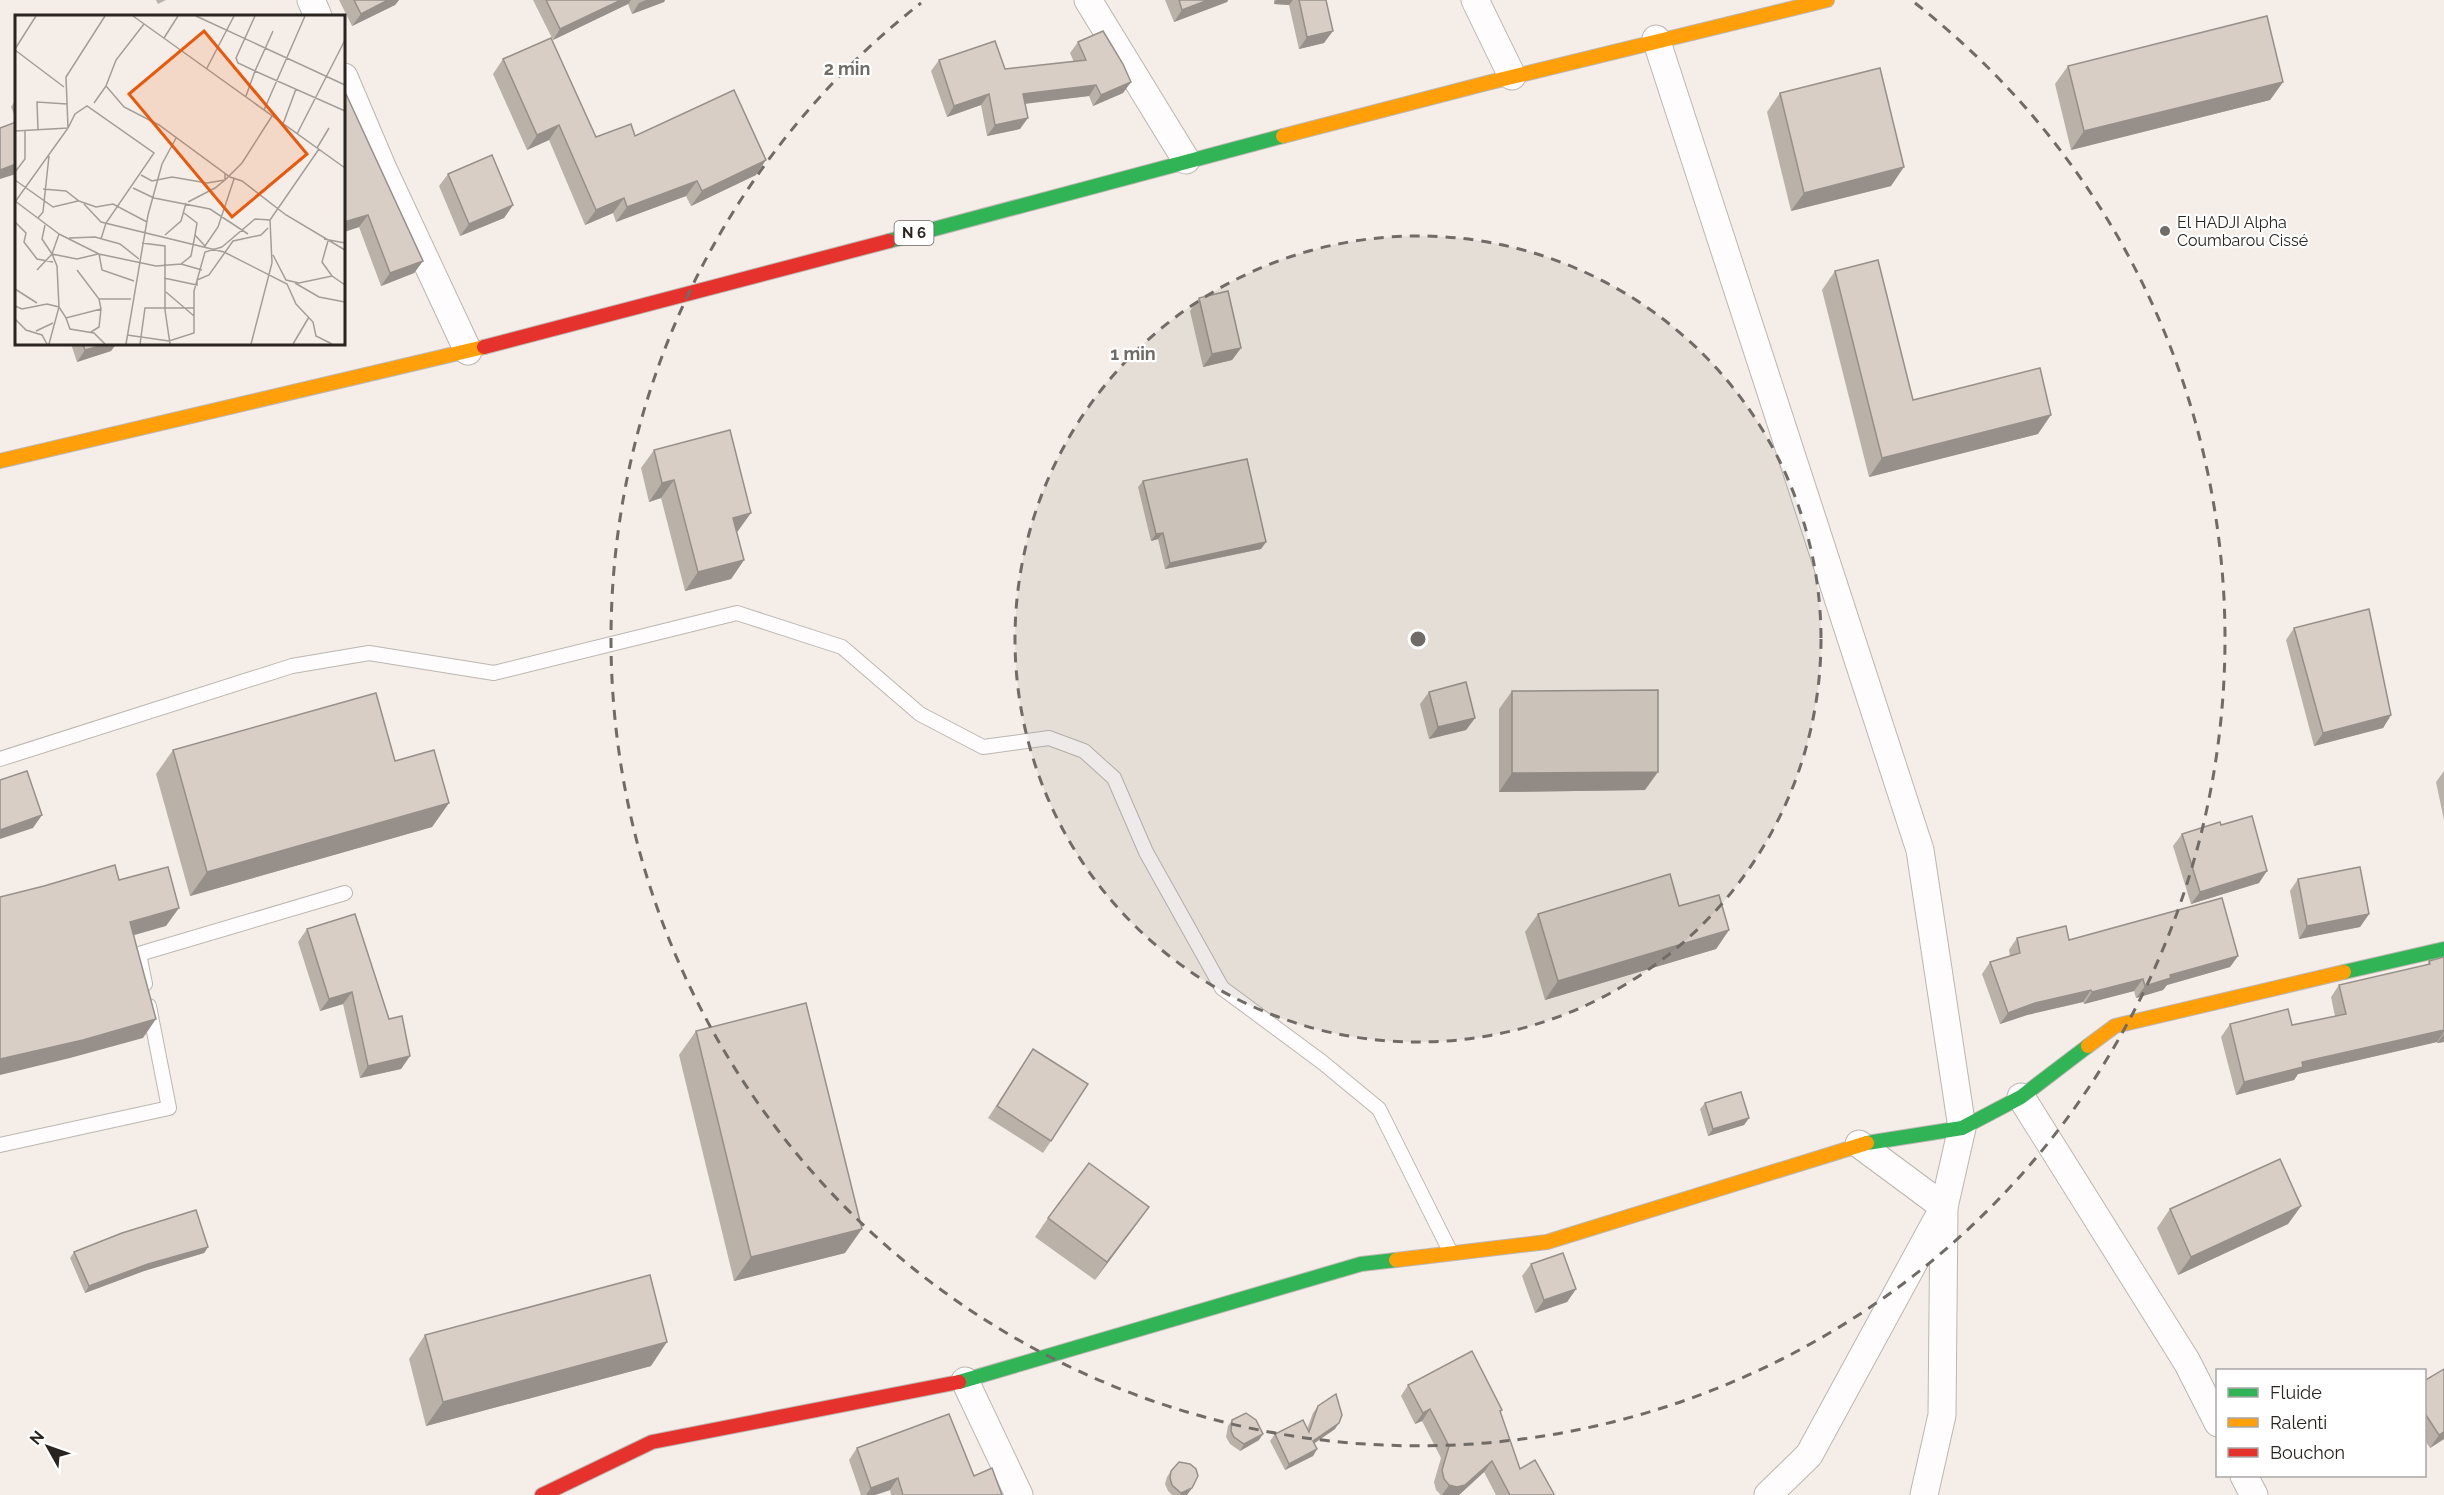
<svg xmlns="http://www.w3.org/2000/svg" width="2444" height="1495" font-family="Raleway,sans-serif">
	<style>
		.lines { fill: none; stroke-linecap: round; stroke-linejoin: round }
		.lane-casing { stroke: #bcb6b1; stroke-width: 16 }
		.street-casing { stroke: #bcb6b1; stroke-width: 29 }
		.fast-casing { stroke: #bcb6b1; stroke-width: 16 }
		.slow-casing { stroke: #bcb6b1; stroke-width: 16 }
		.jam-casing { stroke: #bcb6b1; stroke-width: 16 }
		.lane { stroke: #fefcfc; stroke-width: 14 }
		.street { stroke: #fefcfc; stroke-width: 27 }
		.fast { stroke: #30b455; stroke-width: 14 }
		.slow { stroke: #ff9f0a; stroke-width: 14 }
		.jam { stroke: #e5322d; stroke-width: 14 }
		.wall { fill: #bab1a9 }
		.shaded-wall { fill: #97908a }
		.building { fill: #d8cec5; stroke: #97908a; stroke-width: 1.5 }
		.ring { fill: none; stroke: #706b66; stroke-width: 3; stroke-dasharray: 10 8 }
		.poi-dot { fill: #706b66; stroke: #fff; stroke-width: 2 }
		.labels { text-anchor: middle; stroke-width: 4.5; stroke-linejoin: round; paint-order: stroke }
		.shield { fill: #fff; stroke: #696663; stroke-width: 1.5 }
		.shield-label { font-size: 15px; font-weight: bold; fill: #292420 }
		.poi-label { font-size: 16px; fill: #292420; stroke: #fff; text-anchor: start }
		.inset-road { fill: none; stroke: #a39d98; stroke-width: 1.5 }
		.view { fill: #e8590c; fill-opacity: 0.15; stroke: #e8590c; stroke-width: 3 }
		.inset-edge { fill: none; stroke: #292420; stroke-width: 3 }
		.centre { fill: #706b66; stroke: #fff; stroke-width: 3 }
		.ring-label { font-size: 18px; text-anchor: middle; font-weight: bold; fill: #706b66; stroke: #fff; stroke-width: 4.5; stroke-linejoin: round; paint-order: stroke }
	</style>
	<rect width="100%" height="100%" fill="#f5eee8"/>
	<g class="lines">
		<g class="lane-casing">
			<g id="lane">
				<path d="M0 759 292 666 369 653 494 673 737 613 842 647 920 714 983 747 1049 738 1084 751 1114 778 1146 852 1222 988 1322 1062 1379 1109 1451 1253"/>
				<path d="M145 984 139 954 345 893"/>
				<path d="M0 1145 169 1108 149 1006"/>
			</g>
		</g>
		<g class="street-casing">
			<g id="street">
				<path d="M311 0 318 16"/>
				<path d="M1088 0 1186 160"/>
				<path d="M1475 0 1512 76"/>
				<path d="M1656 39 1920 850 1962 1128 1944 1207 1809 1455 1768 1495"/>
				<path d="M344 77 383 169 468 351"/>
				<path d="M2021 1097 2187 1362 2218 1423"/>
				<path d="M1859 1144 1944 1207 1942 1415 1924 1495"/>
				<path d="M965 1381 1019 1495"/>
				<path d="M2244 1476 2254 1495"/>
			</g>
		</g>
		<g class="fast-casing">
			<g id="fast">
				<path d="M889 241 1283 136"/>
				<path d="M2344 972 2444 949"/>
				<path d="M1867 1143 1962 1128 2021 1097 2088 1046"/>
				<path d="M959 1382 1361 1264 1396 1260"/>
			</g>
		</g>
		<g class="slow-casing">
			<g id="slow">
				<path d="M1283 136 1487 83 1827 0"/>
				<path d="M0 461 484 347"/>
				<path d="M2088 1046 2115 1026 2344 972"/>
				<path d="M1396 1260 1547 1242 1867 1143"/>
			</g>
		</g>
		<g class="jam-casing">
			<g id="jam">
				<path d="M484 347 889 241"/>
				<path d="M542 1495 652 1442 959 1382"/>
			</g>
		</g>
		<use href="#lane" class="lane"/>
		<use href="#street" class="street"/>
		<use href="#fast" class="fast"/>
		<use href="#slow" class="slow"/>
		<use href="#jam" class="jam"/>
	</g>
	<g class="wall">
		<path d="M156 0H166L158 4Z"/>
		<path d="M339 0H399L395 5 352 26Z"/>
		<path d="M533 0H665L664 2 632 14 628 4 553 40Z"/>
		<path d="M1165 0H1228L1227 2 1174 22Z"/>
		<path d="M1274 0H1326L1324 43 1299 49 1289 5 1274 4Z"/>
		<path d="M1078 42 1131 82 1123 93 1093 106 1089 96 1025 103 1020 129 987 136 981 105 947 117 931 71 939 60 1005 69 1074 62 1070 53Z"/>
		<path d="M503 59 596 137 635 136 756 175 691 206 686 196 616 222 613 213 585 225 549 140 527 150 493 74Z"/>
		<path d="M2068 66 2283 82 2270 100 2071 150 2055 84Z"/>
		<path d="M1780 93 1891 186 1791 211 1767 112Z"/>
		<path d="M344 96 423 261 414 273 381 286 359 227 344 232Z"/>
		<path d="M16 99V119L11 107Z"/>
		<path d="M448 174 513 205 504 218 460 236 439 186Z"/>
		<path d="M1835 271 1913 400 2038 434 1869 477 1822 290Z"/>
		<path d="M1199 298 1241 348 1232 360 1203 367 1190 311Z"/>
		<path d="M71 344H116L111 351 77 362Z"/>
		<path d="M654 450 738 531 736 532 744 560 731 579 685 591 661 498 649 502 641 468Z"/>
		<path d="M1143 481 1266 542 1261 549 1165 569 1158 539 1151 541 1138 487Z"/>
		<path d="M2294 628 2391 715 2383 728 2314 746 2286 640Z"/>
		<path d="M1512 691 1645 790 1499 792V709Z"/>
		<path d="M1429 692 1475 718 1466 730 1429 739 1420 704Z"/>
		<path d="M173 750 395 761 449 803 432 827 190 896 156 774Z"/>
		<path d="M2444 771V820L2436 782Z"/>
		<path d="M2221 825 2259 883 2191 904 2173 846 2182 834Z"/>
		<path d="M2298 879 2369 914 2360 927 2299 939 2290 891Z"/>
		<path d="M1679 906 1729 930 1716 949 1545 1000 1525 932 1538 914Z"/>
		<path d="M307 929 389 1019 410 1056 401 1069 360 1078 343 1004 320 1011 298 942Z"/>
		<path d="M2017 938 2069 940 2238 956 2230 967 2167 985 2163 990 2136 998 2134 991 2084 1004 2083 1002 2027 1015 2000 1024 1982 974 1990 962 2010 956 2009 950Z"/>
		<path d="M2444 957V1042L2437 1043V1042L2298 1074 2294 1080 2236 1095 2221 1037 2230 1024 2292 1025 2335 1016 2331 997 2339 985 2427 965 2429 961Z"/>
		<path d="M696 1031 845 1253 734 1281 679 1055Z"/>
		<path d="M1033 1049 1051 1141 1043 1153 988 1118Z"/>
		<path d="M1705 1103 1749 1118 1744 1125 1708 1136 1700 1109Z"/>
		<path d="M2301 1206 2288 1224 2178 1275 2157 1228 2170 1209Z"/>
		<path d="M1149 1207 1095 1280 1035 1237 1048 1218Z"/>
		<path d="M208 1247 204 1253 144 1271 85 1293 70 1258 74 1252Z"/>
		<path d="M1531 1264 1576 1289 1567 1302 1535 1313 1522 1276Z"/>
		<path d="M425 1335 651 1366 426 1426 409 1359Z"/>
		<path d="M2424 1381 2444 1439 2430 1448 2424 1439Z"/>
		<path d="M1408 1385 1500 1413 1520 1469 1554 1495H1496L1484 1472 1459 1495H1441L1436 1490 1434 1482 1441 1458 1422 1421 1415 1424 1401 1396Z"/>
		<path d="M1318 1406 1335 1429 1314 1443 1317 1449 1313 1456 1285 1470 1270 1441 1275 1434 1307 1429 1313 1413Z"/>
		<path d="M1232 1420 1259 1440 1240 1451 1230 1444 1226 1437 1228 1426Z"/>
		<path d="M857 1448 974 1476 1002 1495H891L890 1490 875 1495H861L849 1460Z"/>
		<path d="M1171 1471 1192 1488 1187 1495H1172L1168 1491 1165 1484 1167 1477Z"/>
	</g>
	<g class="shaded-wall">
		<path d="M388 0H399L395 5 352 26 361 14Z"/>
		<path d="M621 0H631L628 4 553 40 560 29Z"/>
		<path d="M646 0H665L664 2 632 14 639 3Z"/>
		<path d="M1208 0H1228L1227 2 1174 22 1182 10Z"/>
		<path d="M1276 0H1293L1289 5 1274 4Z"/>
		<path d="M1333 31 1324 43 1299 49 1307 37Z"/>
		<path d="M1131 82 1123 93 1093 106 1101 95Z"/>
		<path d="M2283 82 2270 100 2071 150 2084 131Z"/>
		<path d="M1096 85 1089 96 1015 105 1023 94Z"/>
		<path d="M989 94 981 105 947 117 954 106Z"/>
		<path d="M1028 118 1020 129 987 136 995 125Z"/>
		<path d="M559 125 549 140 527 150 537 135Z"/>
		<path d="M766 160 756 175 691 206 702 191Z"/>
		<path d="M16 164V174L0 179V170Z"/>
		<path d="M1904 167 1891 186 1791 211 1804 193Z"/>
		<path d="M697 181 686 196 616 222 627 207Z"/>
		<path d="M624 198 613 213 585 225 596 210Z"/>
		<path d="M513 205 504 218 460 236 469 224Z"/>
		<path d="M368 215 359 227 344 232V222Z"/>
		<path d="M423 261 414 273 381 286 390 273Z"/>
		<path d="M107 344H116L111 351 77 362 85 350Z"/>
		<path d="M1241 348 1232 360 1203 367 1212 354Z"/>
		<path d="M2051 415 2038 434 1869 477 1882 458Z"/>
		<path d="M674 480 661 498 649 502 662 483Z"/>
		<path d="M751 513 738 531 720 536 733 518Z"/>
		<path d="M1163 533 1158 539 1151 541 1156 534Z"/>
		<path d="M1266 542 1261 549 1165 569 1170 563Z"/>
		<path d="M744 560 731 579 685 591 698 572Z"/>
		<path d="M2391 715 2383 728 2314 746 2323 733Z"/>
		<path d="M1475 718 1466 730 1429 739 1438 727Z"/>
		<path d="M1658 772 1645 790 1499 792 1512 773Z"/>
		<path d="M449 803 432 827 190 896 207 872Z"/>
		<path d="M42 815 33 828 0 839V830Z"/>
		<path d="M2267 871 2259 883 2191 904 2200 892Z"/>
		<path d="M179 908 166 926 117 940 130 922Z"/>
		<path d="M2369 914 2360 927 2299 939 2307 926Z"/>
		<path d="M1729 930 1716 949 1545 1000 1558 981Z"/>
		<path d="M2238 956 2230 967 2167 985 2163 990 2136 998 2145 986 2170 975Z"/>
		<path d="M2143 979 2134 991 2084 1004 2092 992Z"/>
		<path d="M2091 990 2083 1002 2027 1015 2000 1024 2008 1013 2035 1003Z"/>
		<path d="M352 992 343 1004 320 1011 329 999Z"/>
		<path d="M156 1019 143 1038 70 1058 0 1075V1059Z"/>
		<path d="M2444 1030V1032L2437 1042 2298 1074 2294 1080 2236 1095 2244 1082 2302 1062Z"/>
		<path d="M2444 1034V1042L2437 1043Z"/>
		<path d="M410 1056 401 1069 360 1078 368 1066Z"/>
		<path d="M1749 1118 1744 1125 1708 1136 1713 1129Z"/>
		<path d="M2301 1206 2288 1224 2178 1275 2191 1257Z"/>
		<path d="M1149 1207 1136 1225 1095 1280 1107 1262Z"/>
		<path d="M862 1229 845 1253 734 1281 751 1257Z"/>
		<path d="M208 1247 204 1253 144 1271 85 1293 89 1286 148 1264Z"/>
		<path d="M1576 1289 1567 1302 1535 1313 1544 1300Z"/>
		<path d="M667 1342 651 1366 426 1426 443 1402Z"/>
		<path d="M1430 1409 1422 1421 1415 1424 1423 1413Z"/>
		<path d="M1339 1423 1335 1429 1309 1447 1313 1441Z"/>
		<path d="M2444 1432V1439L2430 1448 2439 1435Z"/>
		<path d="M1263 1434 1259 1440 1240 1451 1244 1444Z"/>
		<path d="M1317 1449 1313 1456 1285 1470 1289 1464Z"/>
		<path d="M1492 1461 1484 1472 1459 1495H1442L1449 1485Z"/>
		<path d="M898 1478 890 1490 875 1495H866L871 1488Z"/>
		<path d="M1192 1488 1187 1495H1180L1181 1493Z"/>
	</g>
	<g class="building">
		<path d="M354 0H388L361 14Z"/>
		<path d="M546 0H621L560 29Z"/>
		<path d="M1179 0H1208L1182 10Z"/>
		<path d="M1299 0H1326L1333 31 1307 37Z"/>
		<path d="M2267 16 2283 82 2084 131 2068 66Z"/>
		<path d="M1103 31 1123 64 1131 82 1101 95 1096 85 1023 94 1028 118 995 125 989 94 954 106 939 60 995 41 1005 69 1086 60 1078 42Z"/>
		<path d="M551 38 596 137 631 124 635 136 734 90 766 160 702 191 697 181 627 207 624 198 596 210 559 125 537 135 503 59Z"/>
		<path d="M1880 68 1904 167 1804 193 1780 93Z"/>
		<path d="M346 94 423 261 390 273 368 215 344 222V96Z"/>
		<path d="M16 122V164L0 170V128Z"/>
		<path d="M492 155 513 205 469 224 448 174Z"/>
		<path d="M1878 260 1913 400 2040 368 2051 415 1882 458 1835 271Z"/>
		<path d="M1228 291 1241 348 1212 354 1199 298Z"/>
		<path d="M83 344H107L85 350Z"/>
		<path d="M730 430 751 513 733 518 744 560 698 572 674 480 662 483 654 450Z"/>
		<path d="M1247 459 1266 542 1170 563 1163 533 1156 534 1143 481Z"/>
		<path d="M2369 609 2391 715 2323 733 2294 628Z"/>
		<path d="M1466 682 1475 718 1438 727 1429 692Z"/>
		<path d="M1658 690V772L1512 773V691Z"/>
		<path d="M376 693 395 761 434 750 449 803 207 872 173 750Z"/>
		<path d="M27 771 42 815 0 830V780Z"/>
		<path d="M2252 816 2267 871 2200 892 2182 834 2220 822 2221 825Z"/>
		<path d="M115 865 119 880 168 867 179 908 130 922 156 1019 83 1040 0 1059V897L44 886Z"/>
		<path d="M2360 867 2369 914 2307 926 2298 879Z"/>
		<path d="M1670 874 1679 906 1719 895 1729 930 1558 981 1538 914Z"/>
		<path d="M2222 898 2238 956 2170 975 2171 978 2145 986 2143 979 2092 992 2091 990 2035 1003 2008 1013 1990 962 2020 953 2017 938 2066 926 2069 940Z"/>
		<path d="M355 914 389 1019 402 1016 410 1056 368 1066 352 992 329 999 307 929Z"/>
		<path d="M2444 957V1030L2302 1062 2303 1067 2244 1082 2230 1024 2288 1009 2292 1025 2346 1014 2339 985 2430 964 2429 961Z"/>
		<path d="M806 1003 862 1229 751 1257 696 1031Z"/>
		<path d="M1033 1049 1088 1084 1051 1141 997 1106Z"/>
		<path d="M1741 1092 1749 1118 1713 1129 1705 1103Z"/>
		<path d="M2280 1159 2301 1206 2191 1257 2170 1209Z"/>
		<path d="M1089 1163 1149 1207 1107 1262 1048 1218Z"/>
		<path d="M196 1210 208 1247 148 1264 89 1286 74 1252 122 1233Z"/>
		<path d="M1563 1253 1576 1289 1544 1300 1531 1264Z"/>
		<path d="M650 1275 667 1342 443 1402 425 1335Z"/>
		<path d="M1472 1351 1502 1410 1500 1411 1520 1469 1535 1460 1554 1494 1553 1495H1510L1492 1461 1465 1485 1457 1487 1449 1485 1444 1479 1442 1470 1449 1446 1430 1409 1423 1413 1408 1385Z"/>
		<path d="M2444 1369V1432L2439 1435 2424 1412V1381Z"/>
		<path d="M1336 1394 1342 1415 1339 1423 1313 1441 1317 1449 1289 1464 1275 1434 1303 1420 1309 1432 1318 1406Z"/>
		<path d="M1246 1413 1256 1420 1263 1434 1244 1444 1234 1437 1231 1431 1232 1420Z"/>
		<path d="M949 1414 974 1476 992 1468 1002 1495H903L898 1478 871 1488 857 1448Z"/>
		<path d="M1179 1462 1190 1464 1196 1469 1198 1476 1192 1488 1181 1493 1172 1485 1170 1478 1171 1471Z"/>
	</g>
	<circle cx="1418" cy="639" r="403" fill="#706b66" fill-opacity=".12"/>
	<g class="ring">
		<circle cx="1418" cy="639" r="403"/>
		<path d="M1915 3A807 807 0 1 1 921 3"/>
	</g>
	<circle class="poi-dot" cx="2165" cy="231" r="6"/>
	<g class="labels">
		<rect class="shield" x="894.5" y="221" width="39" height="24" rx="4.5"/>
		<g class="shield-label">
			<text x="914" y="238">N 6</text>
		</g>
		<g class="poi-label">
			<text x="2177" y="228">El HADJI Alpha<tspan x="2177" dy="18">Coumbarou Cissé</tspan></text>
		</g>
	</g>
	<g transform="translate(15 15)">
		<rect width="330" height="330" fill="#f5eee8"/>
		<path class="inset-road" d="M118 1 330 153M181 1 330 70M240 1 221 43 223 48 240 56 258 16M149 23 163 1M0 34 21 1M0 35 49 72M192 53 219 1M91 71 101 45 129 9M231 81 240 56 330 96M79 88 91 71 109 92 144 110 215 162 227 166 271 200 330 235M249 95 290 1M268 109 281 74M23 115 22 87 52 89M0 116 53 113 60 99 72 91 139 138 91 208 86 224M282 119 330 25M302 133 314 113M0 157 10 144V115M126 160 137 166 157 162 192 168 210 165 227 148 257 101M0 165 38 192 63 186M118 173 139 183 195 194 233 219M28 174 51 176 64 186 81 192 98 189 132 207M0 186 44 219 37 239 42 251 44 292 34 329M0 187 53 113 51 62 90 1M173 187 200 173 210 165V158M69 189 86 207 209 237 272 269 281 289 298 307 301 321 317 329M169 198 182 208 180 220 190 231 203 212 219 164M23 203 28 197 34 141M0 207 11 218 9 227 22 244 38 247M30 210 27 224 37 239 62 244 83 239M44 219 84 239 141 251 166 249 176 241 180 220M150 220 166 206 171 188M54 223 80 222 105 229 124 244M309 224 330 228M313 226 307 247 317 261M127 228 150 231V295L155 329M207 232 240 204 255 205M84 239 87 255 119 266M258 240 271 265 284 268 317 261 330 270M166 249 187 255M22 255 37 239M62 255 84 284 86 294 84 312 76 317M149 263 182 270V265L194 260 218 226 246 220 253 213M280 268 304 282 330 287M0 274 22 288M151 277 179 301M84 284H116M0 291 7 294 32 289 44 292 51 303 86 294M51 303 55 314 79 318 90 329M0 304 11 315 27 320 32 329M21 316 38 308M112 320 154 326 179 318V276L190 237 207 232M111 329 133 200 147 149 161 123M125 329 130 293H179M236 329 257 248 255 205 304 134M278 329 294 302"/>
		<path class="view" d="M189 16 292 139 217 202 114 79Z"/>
		<rect width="330" height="330" class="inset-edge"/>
	</g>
	<circle cx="1418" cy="639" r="9" class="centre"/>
	<g class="ring-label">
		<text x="847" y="75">2 min</text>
		<text x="1133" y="360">1 min</text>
	</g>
	<rect x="2216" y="1369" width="210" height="108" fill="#ffffff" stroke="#a9a7a6" stroke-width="1.5"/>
	<rect x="2228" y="1388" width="30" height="9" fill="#30b455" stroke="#a9a7a6" stroke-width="1.5"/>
	<text x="2270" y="1399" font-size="18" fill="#292420">Fluide</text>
	<rect x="2228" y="1418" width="30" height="9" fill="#ff9f0a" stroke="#a9a7a6" stroke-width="1.5"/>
	<text x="2270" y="1429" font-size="18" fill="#292420">Ralenti</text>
	<rect x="2228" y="1448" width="30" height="9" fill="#e5322d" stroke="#a9a7a6" stroke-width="1.5"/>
	<text x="2270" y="1459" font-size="18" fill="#292420">Bouchon</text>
	<g transform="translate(48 1447) rotate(310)" stroke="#ffffff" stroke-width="4.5" paint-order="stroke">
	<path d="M0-4.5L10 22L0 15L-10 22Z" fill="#292420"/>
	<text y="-9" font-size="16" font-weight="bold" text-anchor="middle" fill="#292420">N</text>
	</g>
</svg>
